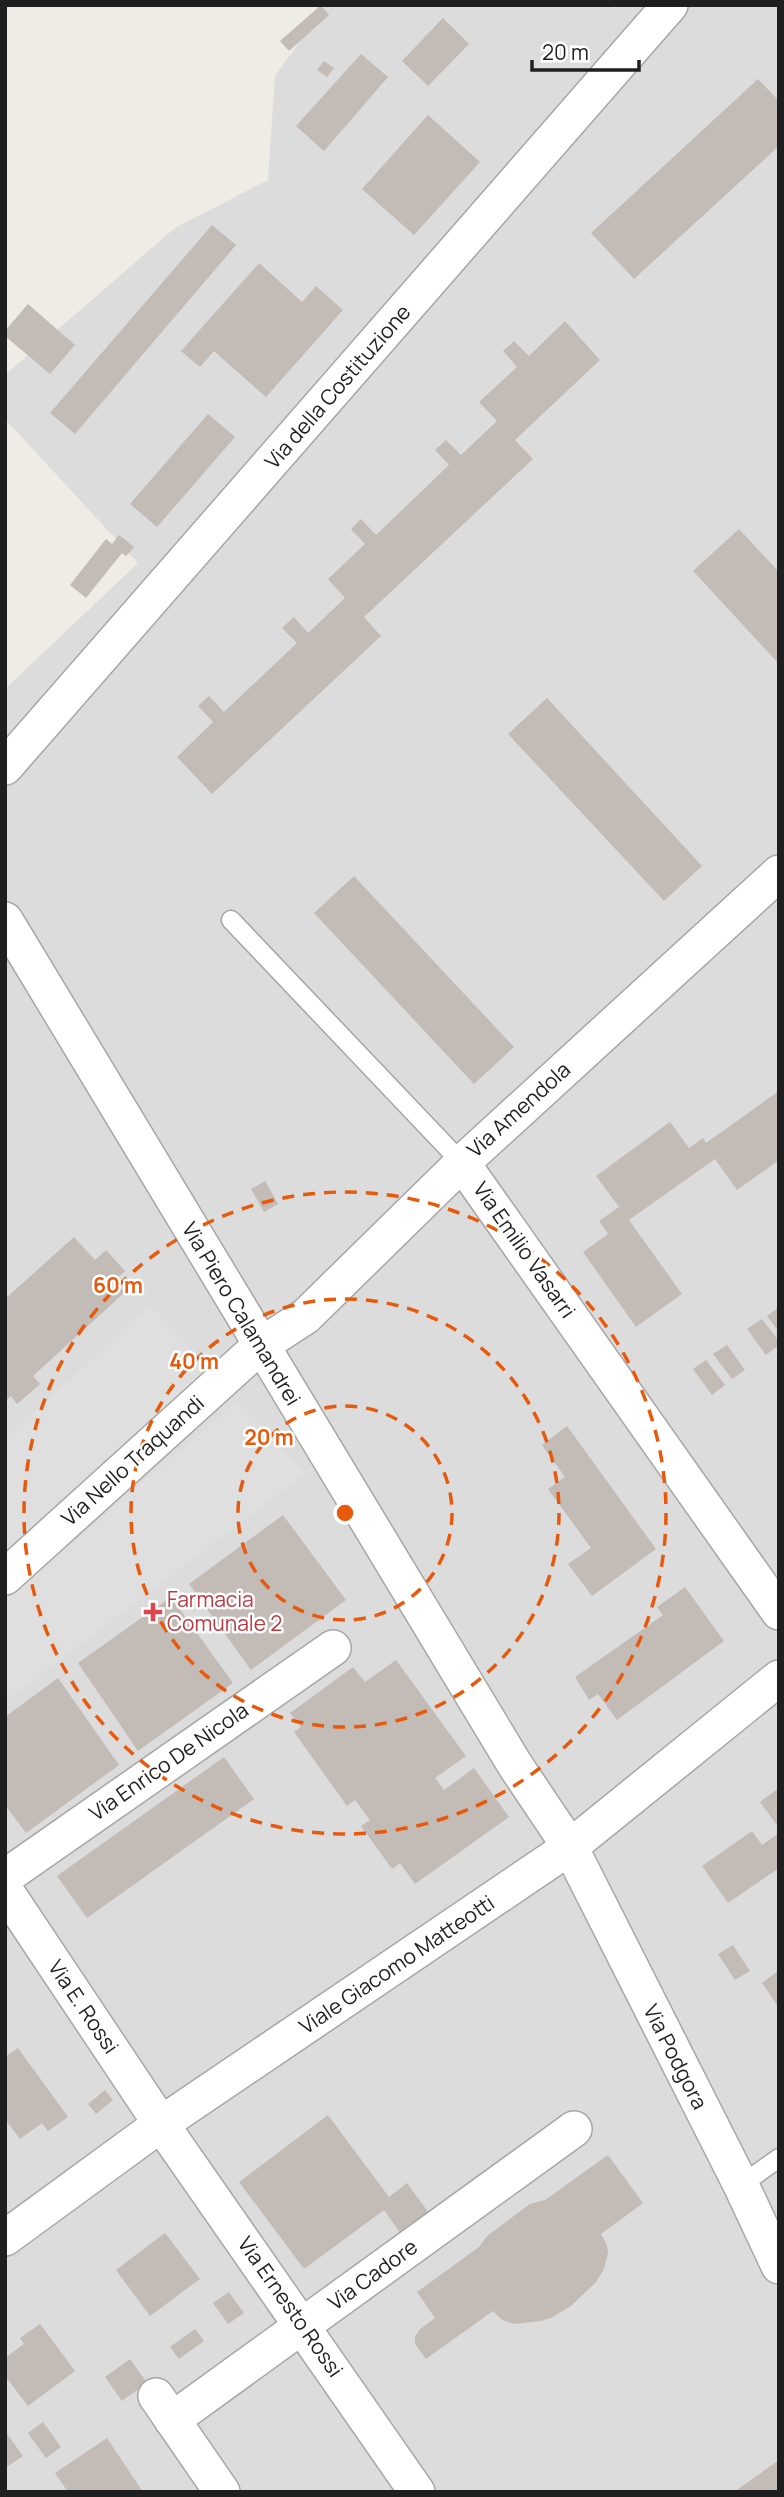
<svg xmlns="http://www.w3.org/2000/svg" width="784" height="2497" font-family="Manrope,sans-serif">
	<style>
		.residential { fill: #dddcdc }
		.parking { fill: #dfdfdf }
		.building { fill: #c3bbb5 }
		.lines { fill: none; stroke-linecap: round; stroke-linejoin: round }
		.lane-casing { stroke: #a6a6a6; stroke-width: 21 }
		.street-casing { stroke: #a6a6a6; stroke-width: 38 }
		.lane { stroke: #fff; stroke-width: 18 }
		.street { stroke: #fff; stroke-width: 35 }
		.ring { fill: none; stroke: #e8590c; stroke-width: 3.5; stroke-dasharray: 12 9 }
		.health-dot { fill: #e0444e; stroke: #fff; stroke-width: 2.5 }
		.labels { text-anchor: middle; stroke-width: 5; stroke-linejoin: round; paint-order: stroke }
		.street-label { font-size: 21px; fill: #1f1f1f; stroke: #fff }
		.health-label { font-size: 21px; fill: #be3a42; stroke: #fff; text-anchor: start }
		.centre { fill: #e8590c; stroke: #fff; stroke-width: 3.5 }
		.ring-label { font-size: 21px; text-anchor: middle; font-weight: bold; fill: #e8590c; stroke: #fff; stroke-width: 5; stroke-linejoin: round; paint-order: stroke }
	</style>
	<rect width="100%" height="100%" fill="#efebe5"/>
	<path class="residential" d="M326 5H612L616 9 619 5H779V2492H5V689L138 563 5 419V375L175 228 268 180 275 76Z"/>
	<g class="parking">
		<path d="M151 1304 210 1371 5 1553V1439Z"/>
		<path d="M238 1400 305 1474 5 1702V1601Z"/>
	</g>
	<g class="building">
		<path d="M321 5 329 15 289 51 280 41Z"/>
		<path d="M443 18 469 44 428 86 402 61Z"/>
		<path d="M361 54 388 77 324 151 296 126Z"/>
		<path d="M324 61 334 68 327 77 317 70Z"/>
		<path d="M758 79 779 101V146L634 279 591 233Z"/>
		<path d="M428 115 480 162 414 235 362 189Z"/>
		<path d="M212 225 236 245 75 434 50 413Z"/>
		<path d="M259 263 302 302 316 286 343 310 266 397 214 351 200 367 181 351Z"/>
		<path d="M28 304 75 345 50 374 5 336V331Z"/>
		<path d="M565 321 600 360 515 440 533 459 364 617 381 636 212 794 177 757 213 722 198 706 209 696 224 712 297 643 282 628 294 617 308 633 345 598 328 579 365 544 351 529 361 519 376 535 449 465 435 450 446 440 461 455 497 421 479 402 517 367 503 351 514 341 529 356Z"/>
		<path d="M208 414 235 437 157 527 130 504Z"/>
		<path d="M739 529 779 572V664L693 571Z"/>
		<path d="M119 535 134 547 126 556 122 553 86 598 70 585 106 539 112 544Z"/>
		<path d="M547 698 702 866 664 901 508 734Z"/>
		<path d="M354 876 514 1047 474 1084 314 913Z"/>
		<path d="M779 1091V1160L737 1190 715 1159 629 1220 682 1294 636 1327 583 1252 608 1234 599 1221 619 1207 596 1176 670 1122 689 1148 703 1138 706 1143Z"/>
		<path d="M265 1181 278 1204 264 1212 251 1189Z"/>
		<path d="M74 1237 95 1260 106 1250 125 1271 114 1281 125 1292 33 1376 40 1384 17 1404 11 1396 5 1401V1299Z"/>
		<path d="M779 1307V1332L767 1316Z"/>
		<path d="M762 1319 779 1341V1345L766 1355 747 1329Z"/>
		<path d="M727 1345 745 1370 732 1379 713 1354Z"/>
		<path d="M706 1360 725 1385 712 1395 693 1369Z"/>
		<path d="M567 1426 656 1549 592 1596 568 1564 591 1548 548 1489 565 1477 542 1445Z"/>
		<path d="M283 1515 346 1600 251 1670 189 1584Z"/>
		<path d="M685 1587 724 1641 617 1720 598 1694 589 1700 575 1677 663 1615 657 1607Z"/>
		<path d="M171 1597 233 1683 138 1751 78 1663Z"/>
		<path d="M396 1660 466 1756 435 1778 444 1790 474 1768 509 1817 415 1884 400 1863 392 1869 361 1826 370 1820 355 1800 347 1806 294 1732 301 1727 290 1713 353 1667 365 1682Z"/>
		<path d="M58 1678 119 1765 26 1833 5 1805V1717Z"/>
		<path d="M224 1757 254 1799 87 1918 57 1876Z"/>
		<path d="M779 1788V1828L760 1802Z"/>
		<path d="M752 1831 762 1845 779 1833V1868L728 1903 702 1866Z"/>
		<path d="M733 1945 750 1971 735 1980 718 1954Z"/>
		<path d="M779 1970V2008L762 1983Z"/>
		<path d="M18 2048 68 2117 48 2131 42 2123 20 2139 5 2119V2057Z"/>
		<path d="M105 2090 113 2100 96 2114 88 2104Z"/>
		<path d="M328 2115 389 2197 407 2183 429 2213 401 2234 384 2210 304 2269 239 2182Z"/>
		<path d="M608 2155 643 2203 601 2234 607 2245 608 2253 604 2269 596 2282 571 2306 551 2318 541 2321 514 2324 502 2320 493 2311 426 2359 415 2344V2337L419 2330 435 2318 417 2292 479 2247 487 2236 530 2204 545 2200Z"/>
		<path d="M165 2233 200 2279 150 2316 116 2270Z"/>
		<path d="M229 2292 244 2313 228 2324 213 2303Z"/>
		<path d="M40 2324 75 2371 28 2406 5 2376V2358L24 2344 20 2338Z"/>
		<path d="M195 2329 204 2341 179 2359 170 2347Z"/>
		<path d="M130 2359 147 2383 122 2401 105 2377Z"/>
		<path d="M43 2422 61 2447 46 2458 28 2433Z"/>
		<path d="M5 2431 23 2456 5 2468Z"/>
		<path d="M107 2438 143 2492H68L55 2473Z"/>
		<path d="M779 2460V2492H734Z"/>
	</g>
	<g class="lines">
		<g class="lane-casing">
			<g id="lane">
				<path d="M231 920 462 1163"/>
				<path d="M741 2185 779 2158"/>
			</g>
		</g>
		<g class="street-casing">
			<g id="street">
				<path d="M5 767 670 5"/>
				<path d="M5 920 515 1765 570 1847 741 2185 779 2266"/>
				<path d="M462 1163 779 1612"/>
				<path d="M5 1577 260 1346 306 1316 462 1163 779 873"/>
				<path d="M5 1877 333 1648"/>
				<path d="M5 1890 161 2124 417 2492"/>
				<path d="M5 2238 161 2124 570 1847 779 1678"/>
				<path d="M156 2396 222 2492"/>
				<path d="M172 2420 574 2129"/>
			</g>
		</g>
		<use href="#lane" class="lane"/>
		<use href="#street" class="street"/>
	</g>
	<g class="ring">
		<circle cx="345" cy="1513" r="107"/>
		<circle cx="345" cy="1513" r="214"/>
		<circle cx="345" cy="1513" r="321"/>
	</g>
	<path class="health-dot" d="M149.5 1601.5h7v7h7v7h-7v7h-7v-7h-7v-7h7z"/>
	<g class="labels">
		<g class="street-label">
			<text transform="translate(338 387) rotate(-49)" y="7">Via della Costituzione</text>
			<text transform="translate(519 1110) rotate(-42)" y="7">Via Amendola</text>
			<text transform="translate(524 1250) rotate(55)" y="7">Via Emilio Vasarri</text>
			<text transform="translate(241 1314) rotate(59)" y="7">Via Piero Calamandrei</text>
			<text transform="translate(133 1461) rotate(-42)" y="7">Via Nello Traquandi</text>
			<text transform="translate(169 1762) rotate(-35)" y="7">Via Enrico De Nicola</text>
			<text transform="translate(397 1965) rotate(-34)" y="7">Viale Giacomo Matteotti</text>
			<text transform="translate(83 2007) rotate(56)" y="7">Via E. Rossi</text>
			<text transform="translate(675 2057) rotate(63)" y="7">Via Podgora</text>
			<text transform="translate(373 2275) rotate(-36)" y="7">Via Cadore</text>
			<text transform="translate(290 2307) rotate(55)" y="7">Via Ernesto Rossi</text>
		</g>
		<g class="health-label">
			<text x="167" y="1607">Farmacia<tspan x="167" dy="24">Comunale 2</tspan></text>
		</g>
	</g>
	<circle cx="345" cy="1513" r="10" class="centre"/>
	<g class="ring-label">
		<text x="118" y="1293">60 m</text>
		<text x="194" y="1369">40 m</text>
		<text x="269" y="1445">20 m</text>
	</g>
	<rect width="784" height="2497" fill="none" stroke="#1f1f1f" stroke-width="14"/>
	<path d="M532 60v10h107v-10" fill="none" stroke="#1f1f1f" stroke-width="3.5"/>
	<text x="542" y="60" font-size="21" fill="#1f1f1f" stroke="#ffffff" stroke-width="5" paint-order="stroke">20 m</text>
</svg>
